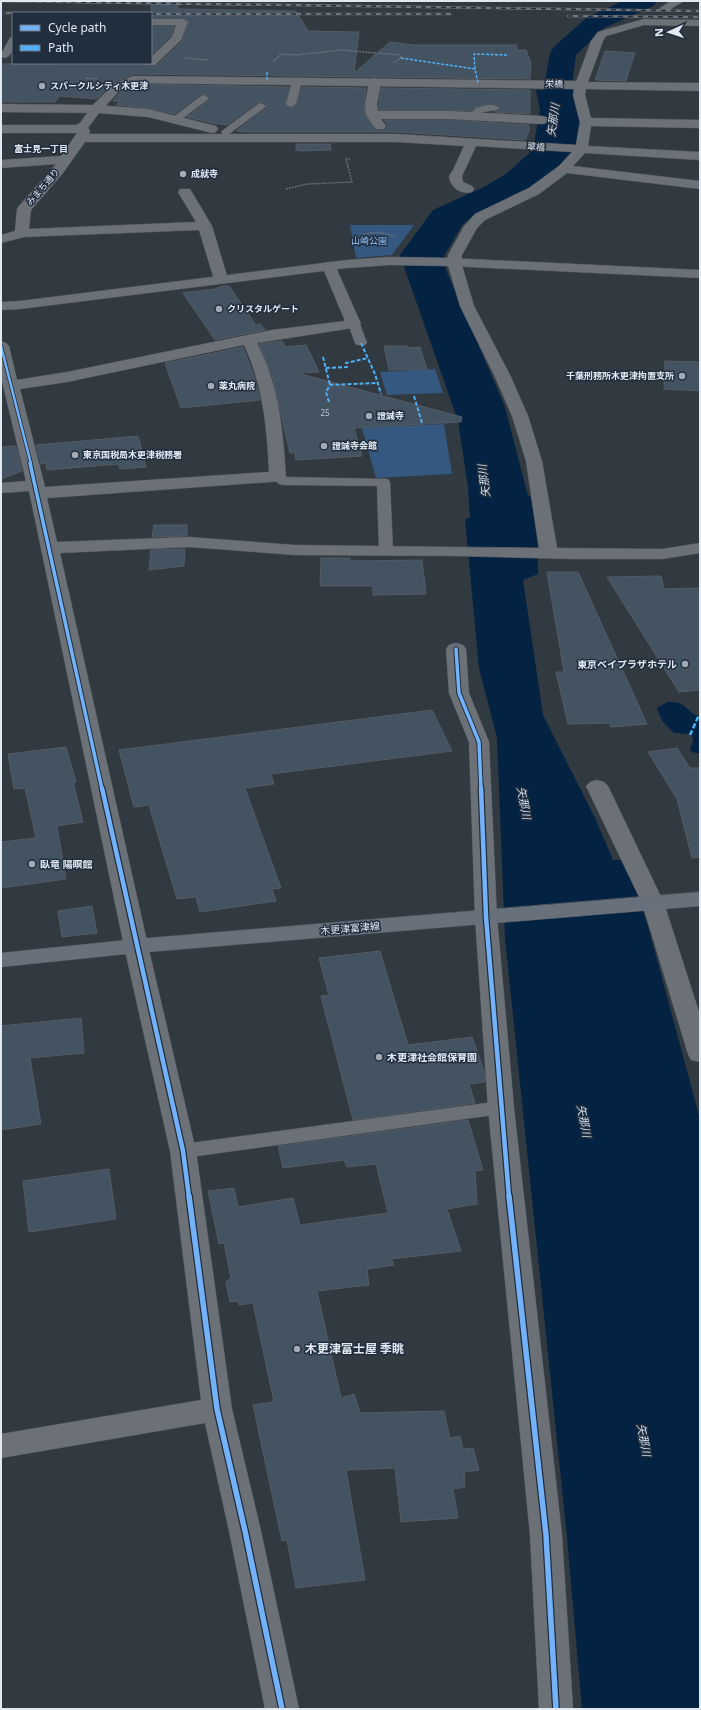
<svg xmlns="http://www.w3.org/2000/svg" width="701" height="1710" font-family="'Noto Sans','Noto Sans JP',sans-serif">
	<style>
		.green { fill: #345880 }
		.water { fill: #042242 }
		.lines { fill: none; stroke-linecap: round; stroke-linejoin: round }
		.river { fill: #042242; fill-rule: evenodd }
		.building { fill: #435362; stroke: #555b63 }
		.service-casing { stroke: #4e555c; stroke-width: 1 }
		.minor-casing { stroke: #4e555c; stroke-width: 1 }
		.tertiary-casing { stroke: #4e555c; stroke-width: 1 }
		.primary-casing { stroke: #4e555c; stroke-width: 1 }
		.path { stroke: #6a6f75; stroke-width: 1.5; stroke-dasharray: 2 1; stroke-linecap: butt }
		.service { fill: #6c7177; fill-rule: evenodd }
		.minor { fill: #6c7177; fill-rule: evenodd }
		.tertiary { fill: #6c7177; fill-rule: evenodd }
		.primary { fill: #67707b; fill-rule: evenodd }
		.rail-casing { stroke: #70757c; stroke-width: 2.5 }
		.rail { stroke: #212e3d; stroke-width: 1.5; stroke-dasharray: 5; stroke-linecap: butt }
		.quiet-far2 { stroke: #4fb1f8; stroke-width: 1.5; stroke-dasharray: 3 1.5; stroke-linecap: butt }
		.quiet-far1 { stroke: #4fb1f8; stroke-width: 2; stroke-dasharray: 4 2; stroke-linecap: butt }
		.quiet { stroke: #4fb1f8; stroke-width: 2.5; stroke-dasharray: 5 2.5; stroke-linecap: butt }
		.cycleway-far3-casing { stroke: #212e3d; stroke-width: 4 }
		.cycleway-far2-casing { stroke: #212e3d; stroke-width: 5.5 }
		.cycleway-far1-casing { stroke: #212e3d; stroke-width: 7 }
		.cycleway-casing { stroke: #212e3d; stroke-width: 8 }
		.cycleway-far3 { stroke: #73b2f8; stroke-width: 2.5 }
		.cycleway-far2 { stroke: #73b2f8; stroke-width: 3.5 }
		.cycleway-far1 { stroke: #73b2f8; stroke-width: 4.5 }
		.cycleway { stroke: #73b2f8; stroke-width: 5.5 }
		.poi-dot { fill: #a3abb5; stroke: #212e3d; stroke-width: 1.5 }
		.labels { text-anchor: middle; stroke-width: 3; stroke-linejoin: round; paint-order: stroke }
		.number-label { font-size: 8px; fill: #bac4cf }
		.far-street-label { font-size: 9px; fill: #e1e9f3; stroke: #212e3d }
		.far-poi-label { font-size: 9px; font-weight: bold; fill: #e1e9f3; stroke: #212e3d; text-anchor: start }
		.far-neighbourhood-label { font-size: 9px; font-weight: bold; fill: #e1e9f3; stroke: #212e3d }
		.far-park-label { font-size: 9px; fill: #99c9ff; stroke: #212e3d }
		.poi-label { font-size: 10px; font-weight: bold; fill: #e1e9f3; stroke: #212e3d; text-anchor: start }
		.street-label { font-size: 10px; fill: #e1e9f3; stroke: #212e3d }
		.water-label { font-size: 11px; font-style: italic; fill: #ccdcef; stroke: #212e3d }
		.near-poi-label { font-size: 12px; font-weight: bold; fill: #e1e9f3; stroke: #212e3d; text-anchor: start }
	</style>
	<rect width="100%" height="100%" fill="#313941"/>
	<g class="green">
		<path d="M350 225H414L392 255 356 258Z"/>
		<path d="M435 369 443 393 387 395 380 372Z"/>
		<path d="M444 424 452 474 376 478 362 428Z"/>
	</g>
	<g class="water">
		<path d="M536 90H573L581 122 576 146 571 153 559 167 527 190 475 215 462 225 444 256 446 270 505 407 528 496 531 497 538 546V574L523 580 543 715 596 820 613 860H622L633 879 649 930 700 1119V1709H582L567 1537 505 938 497 738 479 668 465 519 470 518 468 487 458 421 400 255 433 210 486 186 507 173 532 151 540 138 542 120Z"/>
		<path d="M668 702C689 701 685 713 700 716V754L692 752 690 750 693 741 692 736 690 734 674 733 663 722 657 709 658 707Z"/>
	</g>
	<g class="lines">
		<path class="river" d="M623 1H657L653 6 604 28 576 55 564 145 555 157 544 160 533 157 529 151 534 144 550 53 554 47 586 18Z"/>
	</g>
	<g class="building">
		<path d="M151 1H180L177 9 296 11 308 31 359 32 354 73 390 42 413 45H517V50H526L531 63 530 79 133 74 113 83 97 99 59 96 55 102H1V64L144 63 147 66H156L182 41 189 22 183 18H151Z"/>
		<path d="M151 26H174L171 36 151 55Z"/>
		<path d="M605 51 635 53 626 81 595 80Z"/>
		<path d="M135 84 289 87 285 104 291 108 297 104 302 87 366 88 364 104 365 115 376 130H385L388 126 384 120H449L529 125V131L525 140 397 132H250L236 131 267 107V105L262 102 257 103 227 125 212 123 187 117 210 99V97L205 94 200 95 175 114 148 108 116 105 120 101H113L123 89Z"/>
		<path d="M381 88 530 90V114L494 112 498 111 500 108 494 104 476 107 471 111 379 110V104Z"/>
		<path d="M296 144H330L331 150 301 151 296 150Z"/>
		<path d="M222 286H229L256 325 260 324 265 330 215 340 183 293 215 289Z"/>
		<path d="M282 341 285 347 306 345 319 372 297 373 462 417 461 422 354 428 362 456 296 460 295 453H290L272 375 259 344Z"/>
		<path d="M384 346H407L408 348 420 347 427 369 389 370Z"/>
		<path d="M243 347 254 376 260 400 181 408 165 363Z"/>
		<path d="M665 361 700 362V391L664 389Z"/>
		<path d="M138 436 146 467 120 469 118 464 47 470 46 463 41 464 36 445Z"/>
		<path d="M16 446 22 471 1 479V447Z"/>
		<path d="M154 525H187V536L152 537Z"/>
		<path d="M185 549 184 566 149 570 151 550Z"/>
		<path d="M321 558H350V561L422 560 426 594 373 595V586H320Z"/>
		<path d="M547 572H578L647 724 611 727 609 723 568 724 556 672H564Z"/>
		<path d="M661 576 664 589 700 588V690L679 692 607 577Z"/>
		<path d="M432 710 452 751 271 774 274 784 245 788 281 888 272 889 276 901 200 912 196 897 177 899 149 805 134 807 119 750Z"/>
		<path d="M66 747 76 782H73L83 822 57 826 66 879 1 888V842L36 838 25 788 14 789 8 754Z"/>
		<path d="M677 748 690 768H700V857L692 858 677 799 648 752Z"/>
		<path d="M92 906 97 933 62 937 58 911Z"/>
		<path d="M380 951 408 1045 472 1037 484 1071 485 1082 469 1084 475 1103 353 1120 321 996 329 995 319 958Z"/>
		<path d="M81 1018 84 1053 30 1058 41 1124 1 1130V1026Z"/>
		<path d="M468 1120 483 1170 475 1171 477 1204 447 1209 461 1251 391 1259 394 1265 367 1269 369 1285 317 1291 341 1398 354 1394 360 1413 444 1411 450 1438 460 1436 463 1449 473 1448 479 1470 464 1472 465 1487 453 1489 458 1518 401 1522 395 1468 346 1470 365 1580 296 1588 287 1540 282 1541 253 1405 274 1402 253 1303 239 1305 238 1301 230 1302 226 1282 231 1278 224 1243 219 1244 208 1191 234 1188 238 1207 293 1198 300 1225 388 1213 376 1164 347 1167 344 1160 283 1168 278 1146Z"/>
		<path d="M109 1169 116 1219 29 1232 23 1181Z"/>
	</g>
	<g class="lines">
		<g class="service-casing">
			<g id="service">
				<path d="M13 37C13 45 14 55 5 58L2 57 1 54 10 38Z"/>
				<path d="M297 78 302 81 296 104 291 107 288 106 286 104 292 81Z"/>
				<path d="M204 95 209 98 207 100 178 122H172L170 120 172 118 201 96Z"/>
				<path d="M261 103 266 106 264 108 229 134H223L221 132 223 130 258 104Z"/>
				<path d="M488 105H494L499 108 497 110 483 112 476 118H470L468 116 476 108Z"/>
				<path d="M354 321 358 322 360 324 367 343 365 345H357L355 343 348 324 350 322Z"/>
				<path d="M278 473 287 477 388 479 390 482 393 551 391 554 386 555 381 554 379 551 377 486 284 485 279 484 271 477 273 474Z"/>
				<path d="M501 1101 508 1103 511 1108 508 1113 183 1158 176 1156 173 1151 176 1146 183 1144Z"/>
			</g>
		</g>
		<g class="minor-casing">
			<g id="minor">
				<path d="M671 1H684L669 10H661L660 8Z"/>
				<path d="M151 19H183L188 22 181 40 155 65H147L145 63H151V57L172 37 176 25H151Z"/>
				<path d="M644 19 700 20V26L644 25 606 36 603 41 588 82 700 83V91L586 89 585 95 591 118 700 120V128L591 126 588 146 700 152V160L585 153 573 166 700 181V189L567 173 539 194 485 220 477 228 462 255 461 262 474 306 511 377 528 416 542 461 557 548 662 549 700 543V553L662 559H572L458 556 295 555 189 547 60 553 148 946 196 1151 232 1409 261 1531 299 1709H265L229 1531 205 1423 1 1458V1434L201 1400 170 1151 124 946 29 491 1 493V483L26 481 1 377V341L6 343 9 346 17 380 67 372 272 330 345 321 322 266 324 263 329 262 334 263 361 324 359 327 257 343C279 385 283 430 286 477L284 481 47 498 57 542 189 537 295 545 539 548 526 461 512 416 495 377 460 306 447 262 448 255 464 226 475 214 529 188 559 166 572 152 476 146 462 176 463 182 472 186 474 189 472 192C460 195 450 187 449 176L453 170 464 146 397 142H85L63 173 31 210 29 229 196 222 178 192 180 189H190L212 226 228 279 226 282 221 283 216 282 214 279 199 230 24 237 1 243V235L15 231 17 209 19 206 56 164 1 168V160L61 156 77 133H1V125H76L80 123 92 106 96 105 148 109 216 126 218 129 216 132 212 133 148 117 99 113 88 128 90 131 89 134H397L576 145 580 122 573 95 575 85 591 41 598 32ZM244 345C263 385 267 429 269 472L45 487 20 389 67 382Z"/>
				<path d="M375 78 379 80 381 82 377 104 378 111H449L542 116 546 117 548 120 546 123 542 124 449 119H381L386 126 384 129H376L366 115 365 104 369 82 371 80Z"/>
				<path d="M456 643 463 645 466 649 469 693 489 742 497 917 514 1108 562 1535 573 1709H539L530 1535 488 1108 475 917 469 742 449 693 446 649 449 645Z"/>
				<path d="M597 780 604 782 608 786 664 903 700 1015V1062L691 1060 688 1054 642 903 586 786 590 782Z"/>
			</g>
		</g>
		<g class="tertiary-casing">
			<g id="tertiary">
				<path d="M133 76 581 81 585 83 587 85 585 87 581 89 135 83 122 88 100 112 96 113 1 112V104L93 105 114 84Z"/>
				<path d="M389 257 449 258 700 270V278L449 266 389 265 347 268 20 309 1 310V302L20 301 347 260Z"/>
			</g>
		</g>
		<g class="primary-casing">
			<path id="primary" d="M700 892V906L136 953 1 967V953L136 939Z"/>
		</g>
		<g class="path">
			<path d="M185 58 208 60"/>
			<path d="M273 62 281 54 296 55 340 50 400 55 401 58 393 63"/>
			<path d="M86 78 98 79"/>
			<path d="M286 189 307 184 352 182 346 159H350"/>
			<path d="M365 244 362 235C374 231 384 232 395 237"/>
		</g>
		<use href="#service" class="service"/>
		<use href="#minor" class="minor"/>
		<use href="#tertiary" class="tertiary"/>
		<use href="#primary" class="primary"/>
		<g class="rail-casing">
			<g id="rail">
				<path d="M1 1 700 11"/>
				<path d="M1 13H13"/>
				<path d="M151 14H450"/>
				<path d="M568 16 700 17"/>
			</g>
		</g>
		<use href="#rail" class="rail"/>
		<g class="quiet-far2">
			<path d="M401 58 475 69 478 83"/>
			<path d="M475 69 474 54 507 55"/>
			<path d="M267 72V81"/>
		</g>
		<g class="quiet-far1">
			<path d="M361 343 375 374 381 394"/>
			<path d="M323 357 330 385"/>
			<path d="M326 368 347 367 346 363 368 358"/>
			<path d="M414 396 422 423"/>
			<path d="M329 402 326 392 330 385 377 383"/>
		</g>
		<path class="quiet" d="M690 735 699 715"/>
		<g class="cycleway-far3-casing">
			<path id="cycleway-far3" d="M1 346 31 464"/>
		</g>
		<g class="cycleway-far2-casing">
			<g id="cycleway-far2">
				<path d="M30 463 102 789"/>
				<path d="M456 649 459 693 479 742 481 789"/>
			</g>
		</g>
		<g class="cycleway-far1-casing">
			<g id="cycleway-far1">
				<path d="M102 788 183 1151 189 1197"/>
				<path d="M481 788 486 917 509 1197"/>
			</g>
		</g>
		<g class="cycleway-casing">
			<g id="cycleway">
				<path d="M189 1196 217 1409 245 1531 282 1709"/>
				<path d="M509 1196 546 1535 556 1709"/>
			</g>
		</g>
		<use href="#cycleway-far3" class="cycleway-far3"/>
		<use href="#cycleway-far2" class="cycleway-far2"/>
		<use href="#cycleway-far1" class="cycleway-far1"/>
		<use href="#cycleway" class="cycleway"/>
	</g>
	<g class="poi-dot">
		<circle cx="42" cy="86" r="4"/>
		<circle cx="183" cy="174" r="4"/>
		<circle cx="219" cy="309" r="4"/>
		<circle cx="682" cy="376" r="4"/>
		<circle cx="211" cy="386" r="4"/>
		<circle cx="369" cy="416" r="4"/>
		<circle cx="324" cy="446" r="4"/>
		<circle cx="75" cy="455" r="4"/>
		<circle cx="685" cy="664" r="4"/>
		<circle cx="32" cy="864" r="4"/>
		<circle cx="379" cy="1057" r="4"/>
		<circle cx="297" cy="1349" r="4"/>
	</g>
	<g class="labels">
		<g class="number-label">
			<text x="325" y="416">25</text>
		</g>
		<g class="far-street-label">
			<text transform="translate(554 84) rotate(2)" y="3">栄橋</text>
			<text transform="translate(536 147) rotate(5)" y="3">翠橋</text>
			<text transform="translate(43 187) rotate(-49)" y="3">みまち通り</text>
		</g>
		<g class="far-poi-label">
			<text x="50" y="89">スパークルシティ木更津</text>
			<text x="191" y="177">成就寺</text>
			<text x="227" y="312">クリスタルゲート</text>
			<text x="674" y="379" text-anchor="end">千葉刑務所木更津拘置支所</text>
			<text x="219" y="389">薬丸病院</text>
			<text x="377" y="419">證誠寺</text>
			<text x="332" y="449">證誠寺会館</text>
			<text x="83" y="458">東京国税局木更津税務署</text>
		</g>
		<g class="far-neighbourhood-label">
			<text x="41" y="152">富士見一丁目</text>
		</g>
		<g class="far-park-label">
			<text x="369" y="244">山崎公園</text>
		</g>
		<g class="poi-label">
			<text x="677" y="668" text-anchor="end">東京ベイプラザホテル</text>
			<text x="40" y="868">臥竜 陽瞑館</text>
			<text x="387" y="1061">木更津社会館保育園</text>
		</g>
		<g class="street-label">
			<text transform="translate(350 928) rotate(-5)" y="4">木更津富津線</text>
		</g>
		<g class="water-label">
			<text transform="translate(553 120) rotate(-82)" y="4">矢那川</text>
			<text transform="translate(484 481) rotate(-97)" y="4">矢那川</text>
			<text transform="translate(524 803) rotate(79)" y="4">矢那川</text>
			<text transform="translate(584 1121) rotate(79)" y="4">矢那川</text>
			<text transform="translate(644 1440) rotate(79)" y="4">矢那川</text>
		</g>
		<g class="near-poi-label">
			<text x="305" y="1353">木更津富士屋 季眺</text>
		</g>
	</g>
	<rect width="701" height="1710" fill="none" stroke="#e1e9f3" stroke-width="4"/>
	<rect x="12" y="12" width="140" height="52" fill="#212e3d" stroke="#6e7986"/>
	<rect x="20" y="25" width="20" height="6" fill="#73b2f8" stroke="#6e7986"/>
	<text x="48" y="32" font-size="12" fill="#e1e9f3">Cycle path</text>
	<rect x="20" y="45" width="20" height="6" fill="#4fb1f8" stroke="#6e7986"/>
	<text x="48" y="52" font-size="12" fill="#e1e9f3">Path</text>
	<g transform="translate(669 32) rotate(267)" stroke="#212e3d" stroke-width="3" paint-order="stroke">
	<path d="M0-3L7 15L0 10L-7 15Z" fill="#e1e9f3"/>
	<text y="-6" font-size="11" font-weight="bold" text-anchor="middle" fill="#e1e9f3">N</text>
	</g>
</svg>
